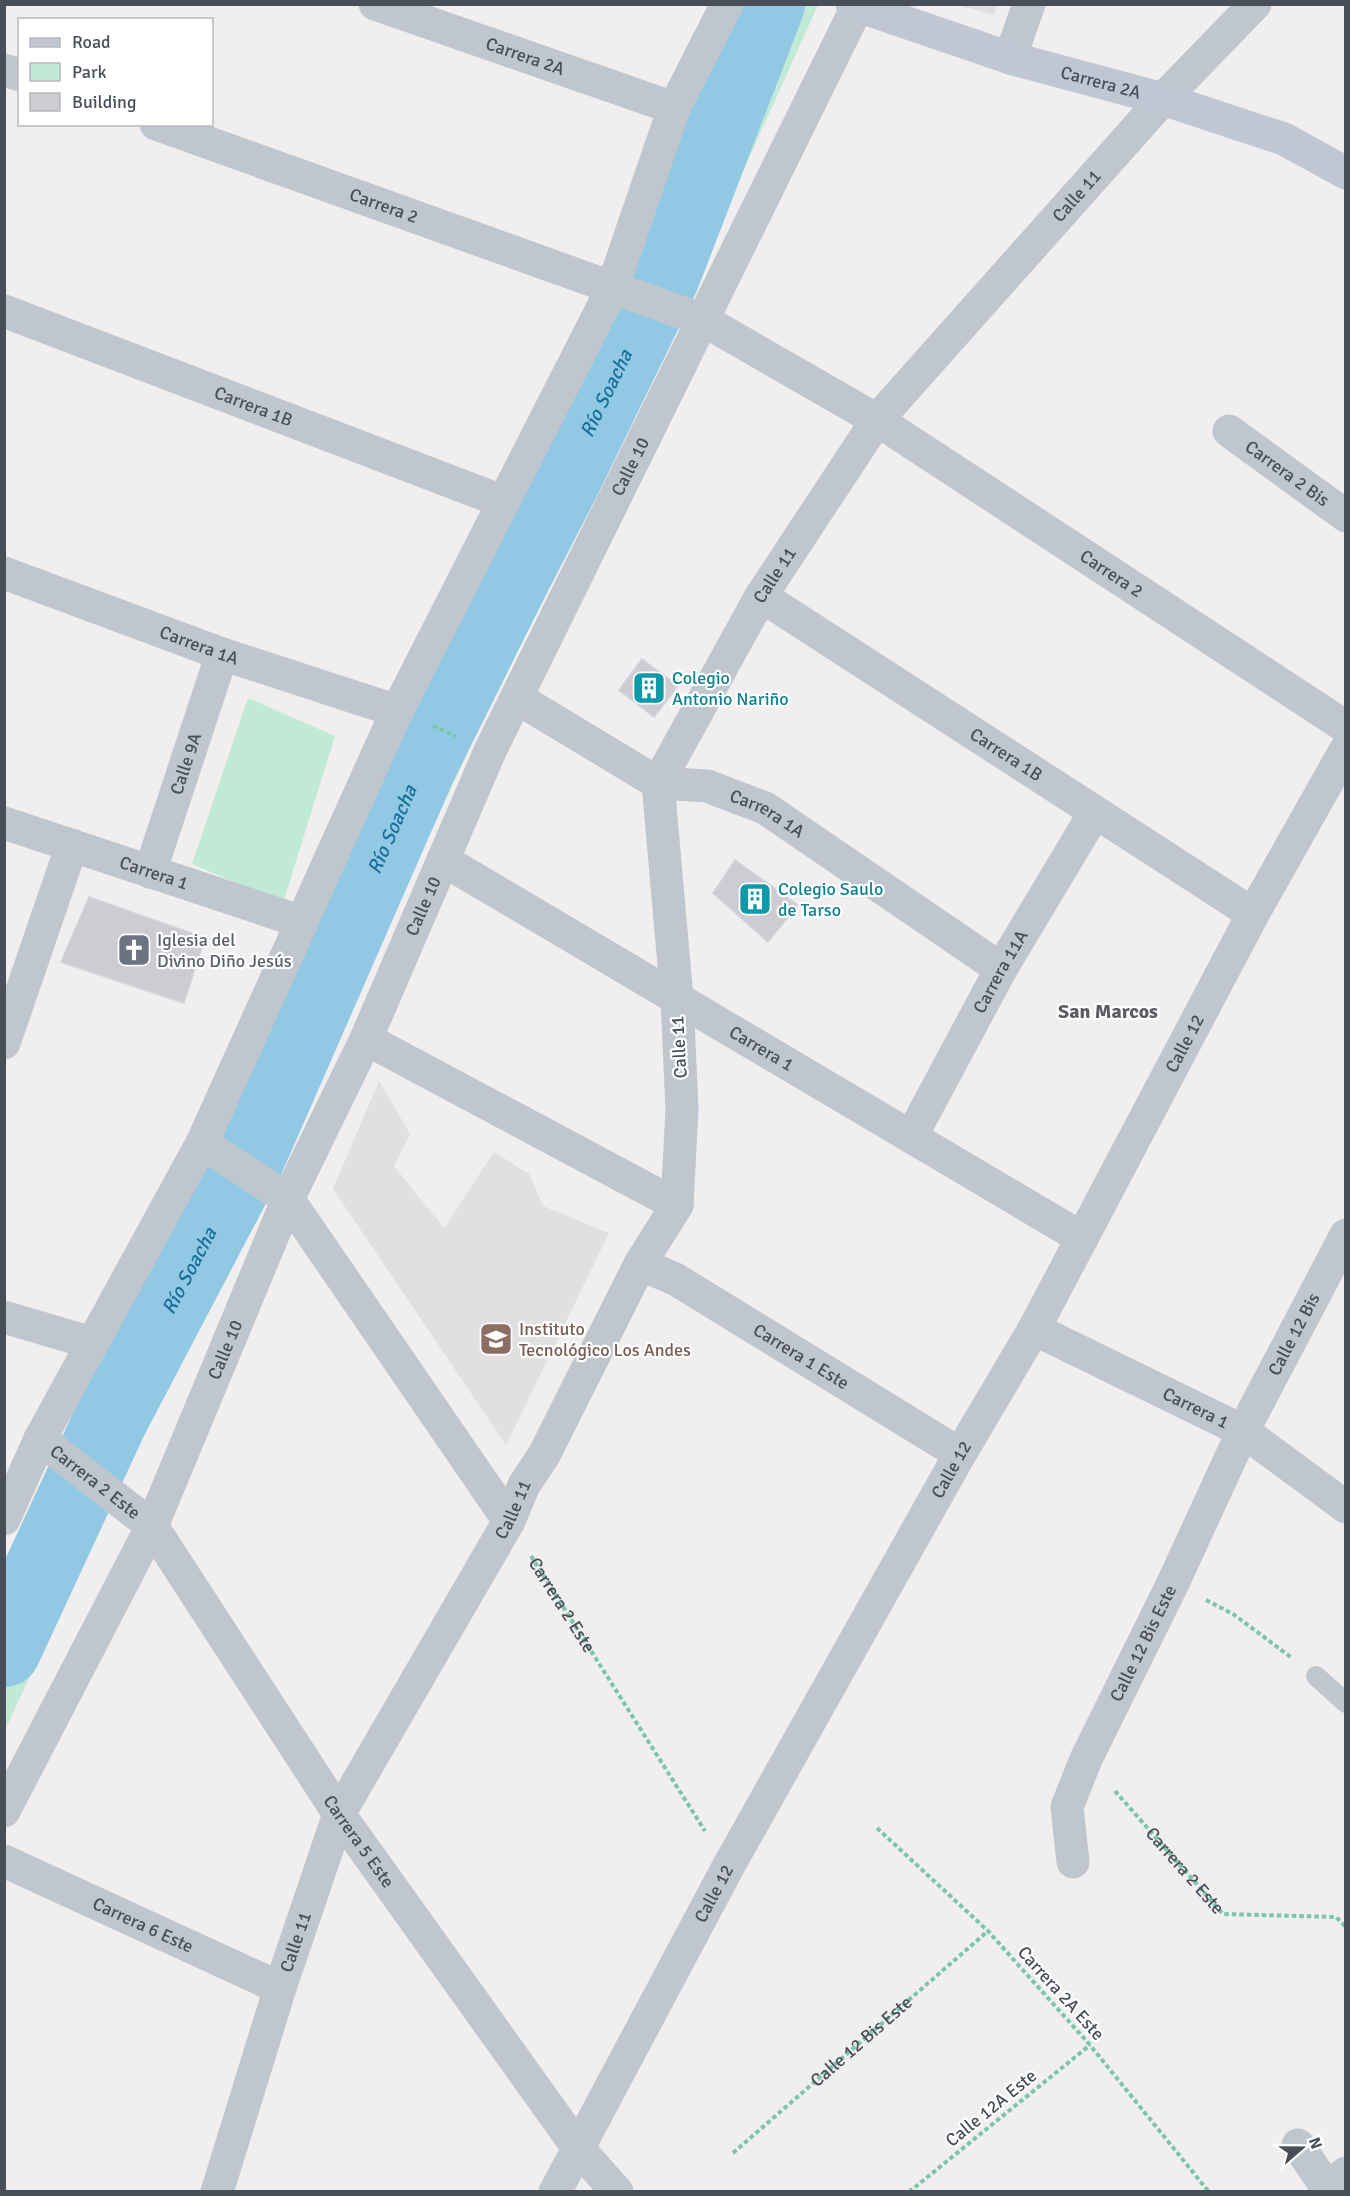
<svg xmlns="http://www.w3.org/2000/svg" width="1350" height="2196" font-family="Signika,sans-serif">
	<style>
		.education { fill: #e1dfdf }
		.green { fill: #c0ead5 }
		.lines { fill: none; stroke-linecap: round; stroke-linejoin: round }
		.river { stroke: #91c8e3; stroke-width: 74 }
		.building { fill: #ccccd2; stroke: #d2d3d9; stroke-width: 1.5 }
		.path { stroke: #7bc5a9; stroke-width: 4; stroke-dasharray: 4.5 3; stroke-linecap: butt }
		.lane { stroke: #c0c6ce; stroke-width: 20 }
		.street { stroke: #c0c6ce; stroke-width: 33 }
		.secondary { stroke: #c0c7d3; stroke-width: 33 }
		.labels { text-anchor: middle; stroke-width: 4.5; stroke-linejoin: round; paint-order: stroke }
		.street-label { font-size: 18px; fill: #484f59; stroke: #fff }
		.culture-label { font-size: 18px; fill: #0d838f; stroke: #fff; text-anchor: start }
		.worship-label { font-size: 18px; fill: #5b616d; stroke: #fff; text-anchor: start }
		.education-label { font-size: 18px; fill: #785e54; stroke: #fff; text-anchor: start }
		.water-label { font-size: 20px; font-style: italic; fill: #19709a; stroke: #fff }
		.neighbourhood-label { font-size: 20px; font-weight: bold; fill: #5b5d62; stroke: #fff }
	</style>
	<rect width="100%" height="100%" fill="#f0eeee"/>
	<g class="education">
		<path d="M957 5H998L994 15Z"/>
		<path d="M379 1081 410 1134 394 1166 444 1228 494 1152 529 1174 543 1206 609 1233 506 1445 333 1189Z"/>
	</g>
	<g class="green">
		<path d="M733 5H818L680 311 472 743 268 1185 107 1510 5 1730V1573L56 1458 414 718 628 294Z"/>
		<path d="M248 698 335 736 283 903 192 864Z"/>
	</g>
	<g class="lines">
		<path class="river" id="s1" d="M4 1650 111 1419 248 1158 420 765 510 584 563 481 663 276 768 4"/>
	</g>
	<g class="building">
		<path d="M642 659 678 686 654 717 619 690Z"/>
		<path d="M735 860 798 905 768 942 713 893Z"/>
		<path d="M89 897 205 938 184 1003 61 962Z"/>
	</g>
	<g class="lines">
		<g class="path">
			<path d="M433 726 456 736"/>
			<path id="s2" d="M531 1556 705 1831"/>
			<path d="M1206 1600 1233 1614 1292 1658"/>
			<path id="s3" d="M1115 1791 1223 1914 1336 1917 1346 1927"/>
			<path d="M877 1828 988 1931 1090 2045 1209 2192"/>
			<path id="s4" d="M733 2153 988 1931"/>
			<path d="M909 2192 1090 2045"/>
		</g>
		<path class="lane" d="M1316 1676 1346 1703"/>
		<g class="street">
			<path id="s5" d="M375 4 674 108"/>
			<path d="M1010 58 1029 4"/>
			<path d="M4 70 20 75"/>
			<path id="s6" d="M156 124 703 320 877 420 1346 727"/>
			<path id="s7" d="M4 311 504 502"/>
			<path id="s8" d="M1229 431 1346 516"/>
			<path id="s9" d="M4 573 222 654 397 711"/>
			<path id="s10" d="M761 596 1253 914"/>
			<path id="s11" d="M517 698 658 783 707 786 765 808 1001 969"/>
			<path id="s12" d="M4 823 302 922"/>
			<path id="s13" d="M443 860 1082 1238"/>
			<path id="s14" d="M150 872 222 654"/>
			<path d="M366 1039 677 1205"/>
			<path d="M4 1043 72 845"/>
			<path id="s15" d="M911 1137 1001 969 1095 812"/>
			<path d="M202 1143 288 1199 509 1521"/>
			<path id="s16" d="M640 1264 675 1279 960 1454"/>
			<path d="M4 1317 92 1343"/>
			<path id="s17" d="M1034 1329 1243 1431 1346 1507"/>
			<path id="s18" d="M40 1439 152 1526 339 1814 578 2148 617 2192"/>
			<path d="M4 1519 40 1439 202 1143 397 711 612 289 674 108 727 4"/>
			<path id="s19" d="M4 1811 152 1526 288 1199 366 1039 490 751 857 7"/>
			<path id="s20" d="M4 1861 280 1988"/>
			<path id="s21" d="M1073 1862 1067 1807 1086 1759 1173 1583 1243 1431 1346 1235"/>
			<path d="M1298 2145 1327 2188 1346 2173"/>
			<path id="s22" d="M217 2192 280 1988 339 1814 509 1521 524 1485 544 1455 640 1264 677 1205 682 1109 677 999 658 783 761 596 877 420 1163 99 1255 4"/>
			<path id="s23" d="M555 2192 728 1867 960 1454 1034 1329 1253 914 1346 749"/>
		</g>
		<path class="secondary" id="s24" d="M852 4 1010 58 1163 99 1284 139 1346 173"/>
	</g>
	<defs>
		<g id="building-square" transform="scale(1.725)"><rect x="-9" y="-9" width="18" height="18" rx="4" fill="#0f9aa8" stroke="#fff"/><path d="M-4-6H4V6H1V3H-1V6H-4ZM-2.5-4.3h1.7v1.8h-1.7ZM.8-4.3h1.7v1.8H.8ZM-2.5-1h1.7V.8h-1.7ZM.8-1h1.7V.8H.8Z" fill="#fff"/></g>
		<g id="church-square" transform="scale(1.725)"><rect x="-9" y="-9" width="18" height="18" rx="4" fill="#6b7280" stroke="#fff"/><path d="M-1.2-6h2.4v3.5h3.3v2.4h-3.3V6h-2.4V-.1h-3.3v-2.4h3.3Z" fill="#fff"/></g>
		<g id="school-square" transform="scale(1.725)"><rect x="-9" y="-9" width="18" height="18" rx="4" fill="#8d6e63" stroke="#fff"/><path d="M0-5L7-2L0 1L-7-2ZM-4 1L0 2.5L4 1V4Q0 6-4 4Z" fill="#fff"/></g>
	</defs>
	<g fill-rule="evenodd">
		<use href="#building-square" x="649" y="688"/>
		<use href="#building-square" x="755" y="899"/>
		<use href="#church-square" x="134" y="950"/>
		<use href="#school-square" x="496" y="1339"/>
	</g>
	<g class="labels">
		<g class="street-label">
			<text dy="6" stroke="none"><textPath href="#s5" startOffset="159">Carrera 2A</textPath></text>
			<text dy="6" stroke="none"><textPath href="#s24" startOffset="261">Carrera 2A</textPath></text>
			<text dy="6" stroke="none"><textPath href="#s22" startOffset="2242">Calle 11</textPath></text>
			<text dy="6" stroke="none"><textPath href="#s6" startOffset="242">Carrera 2</textPath></text>
			<text dy="6" stroke="none"><textPath href="#s7" startOffset="267">Carrera 1B</textPath></text>
			<text dy="6" stroke="none"><textPath href="#s19" startOffset="1484">Calle 10</textPath></text>
			<text dy="6" stroke="none"><textPath href="#s8" startOffset="72">Carrera 2 Bis</textPath></text>
			<text dy="6" stroke="none"><textPath href="#s6" startOffset="1062">Carrera 2</textPath></text>
			<text dy="6" stroke="none"><textPath href="#s22" startOffset="1756">Calle 11</textPath></text>
			<text dy="6" stroke="none"><textPath href="#s9" startOffset="208">Carrera 1A</textPath></text>
			<text dy="6" stroke="none"><textPath href="#s10" startOffset="292">Carrera 1B</textPath></text>
			<text dy="6" stroke="none"><textPath href="#s14" startOffset="114">Calle 9A</textPath></text>
			<text dy="6" stroke="none"><textPath href="#s11" startOffset="280">Carrera 1A</textPath></text>
			<text dy="6" stroke="none"><textPath href="#s12" startOffset="158">Carrera 1</textPath></text>
			<text dy="6" stroke="none"><textPath href="#s19" startOffset="998">Calle 10</textPath></text>
			<text dy="6" stroke="none"><textPath href="#s15" startOffset="188">Carrera 11A</textPath></text>
			<text dy="6" stroke="none"><textPath href="#s23" startOffset="1310">Calle 12</textPath></text>
			<text transform="translate(679 1047) rotate(-93)" y="6">Calle 11</text>
			<text dy="6" stroke="none"><textPath href="#s13" startOffset="370">Carrera 1</textPath></text>
			<text dy="6" stroke="none"><textPath href="#s21" startOffset="580">Calle 12 Bis</textPath></text>
			<text dy="6" stroke="none"><textPath href="#s19" startOffset="512">Calle 10</textPath></text>
			<text dy="6" stroke="none"><textPath href="#s16" startOffset="186">Carrera 1 Este</textPath></text>
			<text dy="6" stroke="none"><textPath href="#s17" startOffset="180">Carrera 1</textPath></text>
			<text dy="6" stroke="none"><textPath href="#s23" startOffset="824">Calle 12</textPath></text>
			<text dy="6" stroke="none"><textPath href="#s18" startOffset="70">Carrera 2 Este</textPath></text>
			<text dy="6" stroke="none"><textPath href="#s22" startOffset="748">Calle 11</textPath></text>
			<text dy="6" stroke="none"><textPath href="#s2" startOffset="58">Carrera 2 Este</textPath></text>
			<text dy="6" stroke="none"><textPath href="#s21" startOffset="236">Calle 12 Bis Este</textPath></text>
			<text dy="6" stroke="none"><textPath href="#s18" startOffset="519">Carrera 5 Este</textPath></text>
			<text dy="6" stroke="none"><textPath href="#s3" startOffset="106">Carrera 2 Este</textPath></text>
			<text dy="6" stroke="none"><textPath href="#s23" startOffset="338">Calle 12</textPath></text>
			<text dy="6" stroke="none"><textPath href="#s20" startOffset="153">Carrera 6 Este</textPath></text>
			<text dy="6" stroke="none"><textPath href="#s22" startOffset="262">Calle 11</textPath></text>
			<text transform="translate(1061 1993) rotate(48)" y="6">Carrera 2A Este</text>
			<text dy="6" stroke="none"><textPath href="#s4" startOffset="170">Calle 12 Bis Este</textPath></text>
			<text transform="translate(991 2108) rotate(-39)" y="6">Calle 12A Este</text>
		</g>
		<g class="culture-label">
			<text x="672" y="684">Colegio<tspan x="672" dy="21">Antonio Nariño</tspan></text>
			<text x="778" y="895">Colegio Saulo<tspan x="778" dy="21">de Tarso</tspan></text>
		</g>
		<g class="worship-label">
			<text x="157" y="946">Iglesia del<tspan x="157" dy="21">Divino Diño Jesús</tspan></text>
		</g>
		<g class="education-label">
			<text x="519" y="1335">Instituto<tspan x="519" dy="21">Tecnológico Los Andes</tspan></text>
		</g>
		<g class="water-label">
			<text dy="7" stroke="none"><textPath href="#s1" startOffset="1394">Río Soacha</textPath></text>
			<text dy="7" stroke="none"><textPath href="#s1" startOffset="908">Río Soacha</textPath></text>
			<text dy="7" stroke="none"><textPath href="#s1" startOffset="422">Río Soacha</textPath></text>
		</g>
		<g class="neighbourhood-label">
			<text x="1108" y="1018">San Marcos</text>
		</g>
	</g>
	<rect width="1350" height="2196" fill="none" stroke="#484f59" stroke-width="12"/>
	<rect x="18" y="18" width="195" height="108" fill="#ffffff" stroke="#b6b9bd" stroke-width="1.5"/>
	<rect x="30" y="38" width="30" height="9" fill="#c0c7d3" stroke="#b6b9bd" stroke-width="1.5"/>
	<text x="72" y="48" font-size="18" fill="#484f59">Road</text>
	<rect x="30" y="63" width="30" height="18" fill="#c0ead5" stroke="#b6b9bd" stroke-width="1.5"/>
	<text x="72" y="78" font-size="18" fill="#484f59">Park</text>
	<rect x="30" y="93" width="30" height="18" fill="#ccccd2" stroke="#b6b9bd" stroke-width="1.5"/>
	<text x="72" y="108" font-size="18" fill="#484f59">Building</text>
	<g transform="translate(1302 2148) rotate(70)" stroke="#ffffff" stroke-width="4.5" paint-order="stroke">
	<path d="M0-4.5L10 22L0 15L-10 22Z" fill="#484f59"/>
	<text y="-9" font-size="16" font-weight="bold" text-anchor="middle" fill="#484f59">N</text>
	</g>
</svg>
